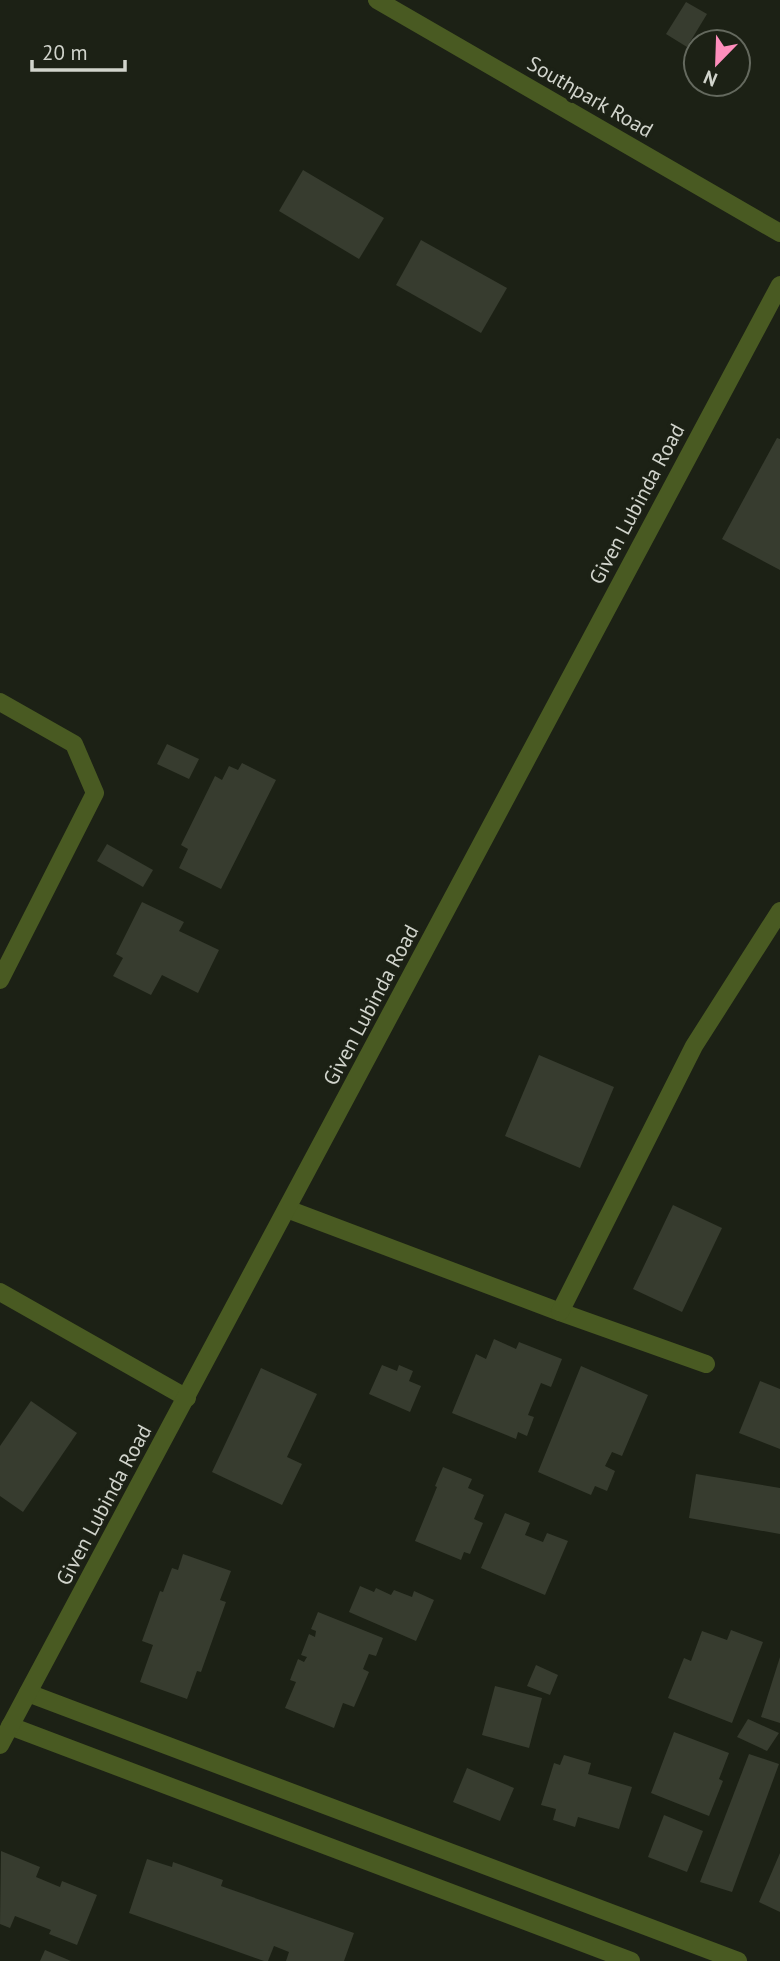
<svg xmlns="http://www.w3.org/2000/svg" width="780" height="1961" font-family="'PT Sans',sans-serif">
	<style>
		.building { fill: #373c2f }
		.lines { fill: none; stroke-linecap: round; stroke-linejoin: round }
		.minor { stroke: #495a22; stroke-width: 18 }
		.labels { text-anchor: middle; stroke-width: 7; stroke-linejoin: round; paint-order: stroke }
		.street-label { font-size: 21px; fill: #d1d4cc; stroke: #1c2115 }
	</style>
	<rect width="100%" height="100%" fill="#1c2115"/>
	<g class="building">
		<path d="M686 2 707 14 687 47 666 34Z"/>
		<path d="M303 170 384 218 359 259 279 211Z"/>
		<path d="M421 240 507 288 481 333 396 285Z"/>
		<path d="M777 438 780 439V570L722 539Z"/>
		<path d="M167 744 199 759 189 779 157 764Z"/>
		<path d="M242 763 276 780 221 889 179 868 188 849 181 845 215 776 222 780 229 766 238 770Z"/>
		<path d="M107 844 153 870 143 887 97 861Z"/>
		<path d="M142 902 184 922 179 931 219 950 198 993 162 975 151 995 113 976 123 958 116 954Z"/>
		<path d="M539 1055 614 1087 580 1168 505 1136Z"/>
		<path d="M673 1205 722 1228 682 1312 633 1289Z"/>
		<path d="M494 1339 516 1349 519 1342 562 1359 551 1387 541 1383 528 1415 534 1417 527 1436 518 1432 516 1439 452 1413 476 1354 486 1359Z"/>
		<path d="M382 1365 397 1371 399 1365 413 1371 409 1381 421 1386 410 1412 369 1394Z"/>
		<path d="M581 1366 648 1395 622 1456 612 1452 605 1466 615 1471 607 1491 595 1486 591 1495 538 1472Z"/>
		<path d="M261 1368 317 1394 287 1457 302 1464 282 1505 212 1472Z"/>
		<path d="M760 1381 780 1389V1449L739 1433Z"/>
		<path d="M31 1401 77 1433 23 1512 0 1496V1446Z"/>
		<path d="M443 1467 472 1479 468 1488 484 1495 474 1519 483 1523 470 1554 464 1552 461 1560 415 1541 437 1487 435 1486Z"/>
		<path d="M696 1474 780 1488V1534L689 1518Z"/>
		<path d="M505 1513 530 1523 525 1535 543 1542 547 1533 568 1541 545 1595 481 1568Z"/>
		<path d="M183 1554 231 1571 220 1600 226 1602 201 1672 197 1671 187 1699 140 1682 153 1645 142 1641 160 1591 163 1592 172 1568 178 1570Z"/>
		<path d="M360 1586 374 1592 376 1588 391 1595 394 1590 412 1597 414 1591 434 1600 416 1641 349 1612Z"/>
		<path d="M318 1612 383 1638 376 1656 369 1654 363 1669 369 1672 354 1707 343 1703 334 1728 285 1708 296 1682 290 1680 298 1659 304 1662 307 1657 301 1655 309 1634 315 1637 316 1631 311 1629Z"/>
		<path d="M731 1630 763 1642 732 1723 668 1698 684 1658 691 1661 702 1631 727 1640Z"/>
		<path d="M780 1657V1723L761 1717Z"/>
		<path d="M536 1665 558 1675 550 1695 527 1686Z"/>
		<path d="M495 1686 542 1698 529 1748 482 1735Z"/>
		<path d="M748 1719 779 1733 767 1751 737 1737Z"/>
		<path d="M674 1732 729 1753 719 1779 723 1781 709 1816 651 1793Z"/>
		<path d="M749 1754 779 1764 732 1892 700 1882Z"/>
		<path d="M564 1755 591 1763 588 1774 632 1787 619 1829 578 1817 575 1827 553 1820 556 1809 541 1805 554 1763 560 1765Z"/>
		<path d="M467 1768 514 1788 500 1821 453 1802Z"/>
		<path d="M664 1815 703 1831 687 1872 648 1857Z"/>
		<path d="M1 1851 40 1867 36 1877 60 1887 62 1881 97 1895 77 1945 49 1934 51 1930 15 1916 10 1928 0 1924Z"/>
		<path d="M780 1853V1912L759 1902Z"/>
		<path d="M147 1859 172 1867 173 1862 223 1880 221 1886 354 1933 344 1961H286L289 1952 274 1946 268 1961H264L129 1913Z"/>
		<path d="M45 1950 71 1961H40Z"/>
	</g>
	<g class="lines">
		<g class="minor">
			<path d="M377 0 780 233"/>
			<path d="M0 702 74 744 95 793 0 980"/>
			<path d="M287 1209 560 1312 706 1364"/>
			<path d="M0 1292 187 1398"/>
			<path d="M560 1312 694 1046 780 911"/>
			<path d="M28 1693 738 1961"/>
			<path d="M10 1726 631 1961"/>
			<path d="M0 1745 780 285"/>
		</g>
	</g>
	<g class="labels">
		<g class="street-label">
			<text transform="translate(590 97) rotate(30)" y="7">Southpark Road</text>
			<text transform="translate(637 504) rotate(-62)" y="7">Given Lubinda Road</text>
			<text transform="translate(371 1005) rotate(-62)" y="7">Given Lubinda Road</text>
			<text transform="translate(104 1505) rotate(-62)" y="7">Given Lubinda Road</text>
		</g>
	</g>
	<g transform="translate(717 63) rotate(203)"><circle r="33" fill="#1c2115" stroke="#64695e" stroke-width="2"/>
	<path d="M0-5L12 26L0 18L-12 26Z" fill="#fe8ebc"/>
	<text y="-10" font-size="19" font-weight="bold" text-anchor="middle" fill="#d1d4cc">N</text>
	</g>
	<path d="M32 60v10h93v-10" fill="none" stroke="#d1d4cc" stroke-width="3.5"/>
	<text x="42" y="60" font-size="21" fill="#d1d4cc" stroke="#1c2115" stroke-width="5" paint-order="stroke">20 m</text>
</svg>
